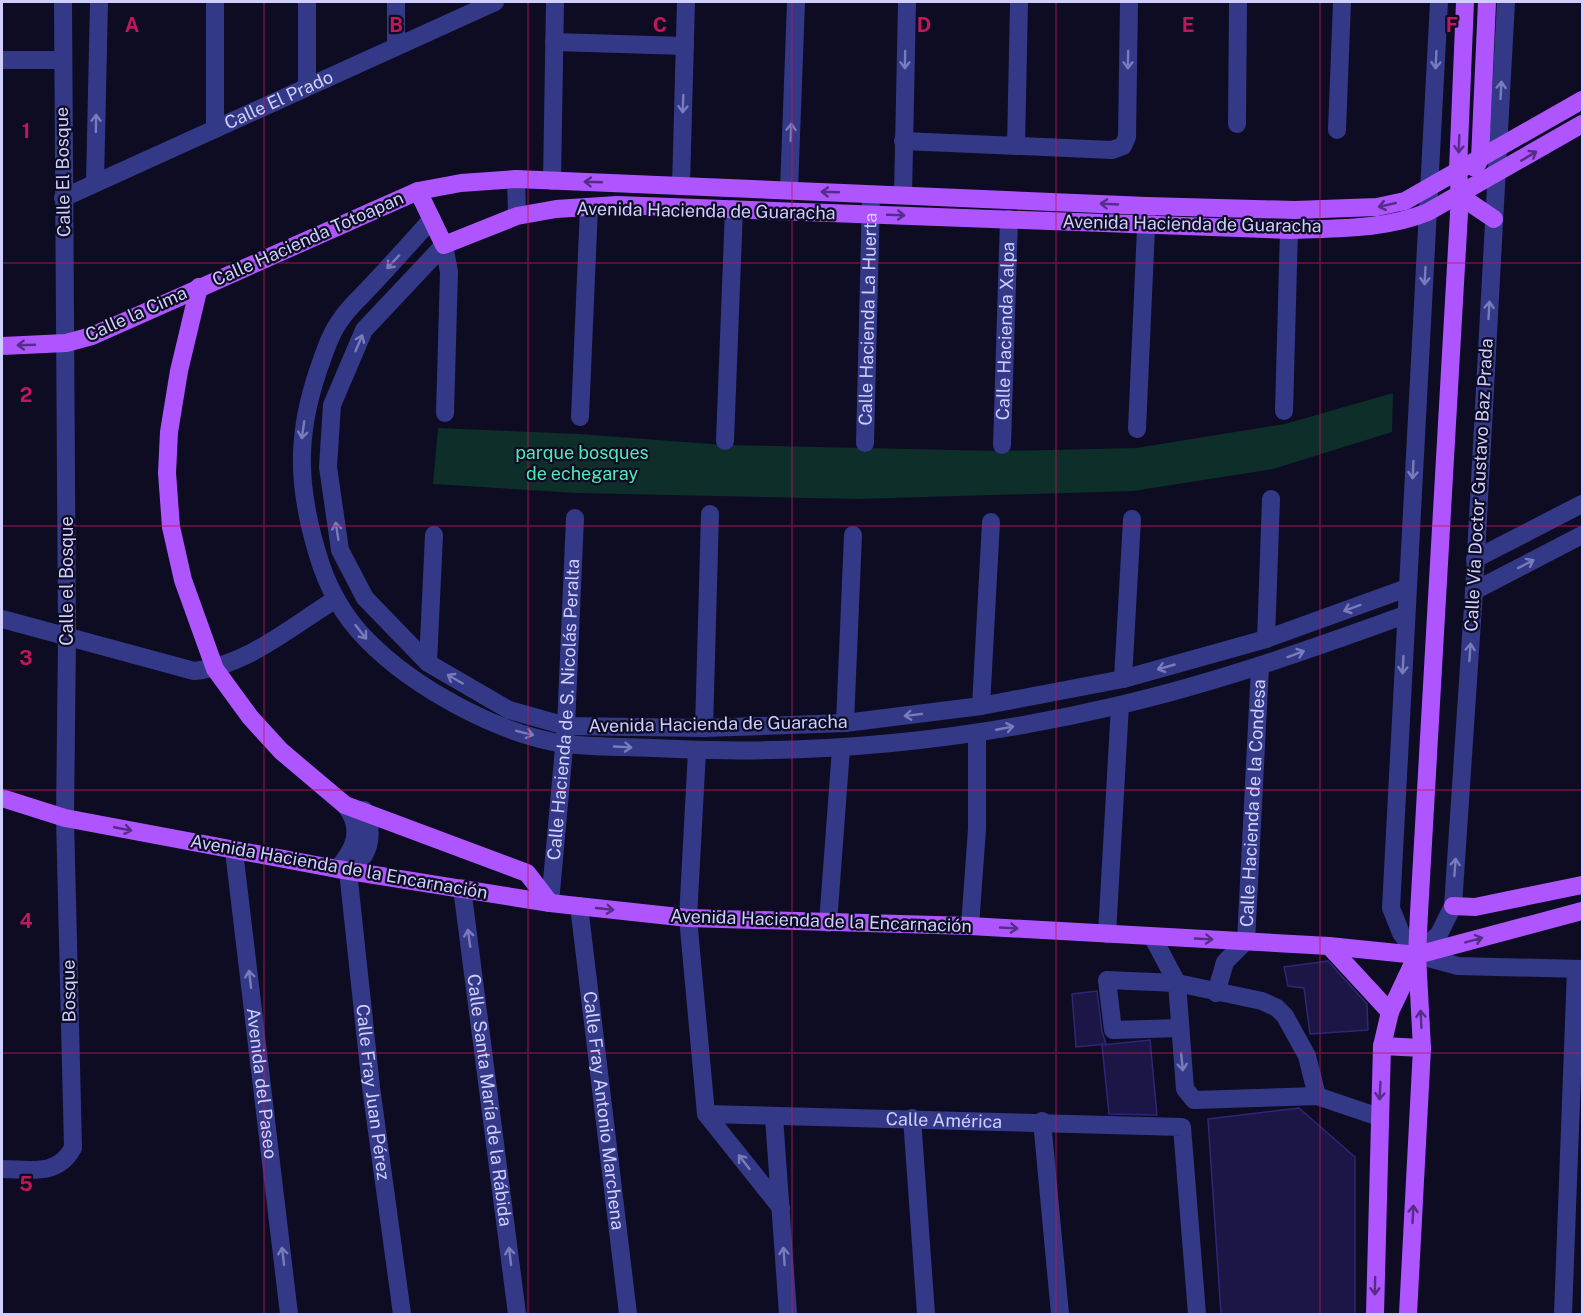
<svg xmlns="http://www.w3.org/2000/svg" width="1584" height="1316" font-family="'Public Sans',sans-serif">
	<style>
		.green { fill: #0e2e29 }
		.building { fill: #1b1646; stroke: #2e2774; stroke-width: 1.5 }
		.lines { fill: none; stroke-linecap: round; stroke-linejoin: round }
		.minor { stroke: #333986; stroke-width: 18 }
		.major { stroke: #ae55ff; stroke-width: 18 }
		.oneway { stroke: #797cbc }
		.oneway2 { stroke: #552d86 }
		.grid { fill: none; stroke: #c2185b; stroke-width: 1.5; stroke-opacity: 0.55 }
		.labels { text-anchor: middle; stroke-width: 4.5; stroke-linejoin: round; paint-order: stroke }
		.street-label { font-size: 18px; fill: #cfceff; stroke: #0d0c23 }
		.park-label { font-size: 18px; fill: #51e9b3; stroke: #0d0c23 }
		.grid-label { font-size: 20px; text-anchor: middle; font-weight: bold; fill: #c2185b; stroke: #0d0c23; stroke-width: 4.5; stroke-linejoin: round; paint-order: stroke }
	</style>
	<rect width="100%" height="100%" fill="#0d0c23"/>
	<path class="green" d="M1393 393 1392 432 1273 469 1133 491 858 499 576 493 433 484 438 428 579 434 724 445 1001 451 1136 448 1285 424Z"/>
	<g class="building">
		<path d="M1328 961 1367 1004 1368 1030 1310 1034 1304 988 1288 986 1284 967Z"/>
		<path d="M1097 991 1102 1031 1106 1044 1076 1047 1072 994Z"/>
		<path d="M1150 1040 1157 1115 1109 1114 1102 1045Z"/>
		<path d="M1299 1108 1355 1157V1314H1221L1208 1119Z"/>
	</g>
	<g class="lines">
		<g class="minor">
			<path d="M215 2V129"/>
			<path d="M307 2V86"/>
			<path d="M396 2V46"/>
			<path d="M554 42 685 46"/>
			<path d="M2 60H61"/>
			<path d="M1237 124 1238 2"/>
			<path d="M1337 130 1342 2"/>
			<path d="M903 141 1112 150 1123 146 1127 137 1129 2"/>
			<path d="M1016 146 1019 2"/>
			<path d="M516 179 517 216"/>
			<path d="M552 181 555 2"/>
			<path d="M95 182 99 2"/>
			<path d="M681 186 686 2"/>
			<path d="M789 190 796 2"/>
			<path d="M903 195 907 2"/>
			<path id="s1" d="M63 198 495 2"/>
			<path d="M432 219C411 242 390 266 368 289 360 298 349 307 342 318 331 332 325 351 319 368 296 434 297 485 317 552 326 584 343 616 367 640 414 688 500 735 566 744 594 747 624 747 653 748 810 757 967 741 1120 705 1218 682 1311 649 1405 615"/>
			<path d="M444 245 364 330 332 405 328 467 340 550 365 598 428 663 509 710 566 726 704 728 845 723 981 706 1123 679 1266 639 1407 588"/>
			<path d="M444 245 449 272 445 413"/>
			<path d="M1284 411 1289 230"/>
			<path d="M580 417 589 207"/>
			<path d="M1137 429 1147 206"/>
			<path d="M725 441 734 209"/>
			<path id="s2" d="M865 443 871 198"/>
			<path id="s3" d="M1002 445 1009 219"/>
			<path d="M1475 559 1582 504"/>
			<path d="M1474 591 1582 535"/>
			<path d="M2 619 194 671C246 666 292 626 336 599"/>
			<path d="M1266 639 1271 499"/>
			<path d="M428 663 434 535"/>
			<path d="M1123 679 1132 519"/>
			<path d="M981 706 991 522"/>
			<path d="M845 723 853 535"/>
			<path d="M704 728 710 514"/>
			<path d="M697 751 688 918 706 1114 781 1208"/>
			<path id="s4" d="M364 810C375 834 370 857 348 871L371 1087 402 1314"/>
			<path id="s5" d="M234 851 289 1314"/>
			<path d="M337 869C355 849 364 829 345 805"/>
			<path id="s6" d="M462 888 517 1314"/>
			<path id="s7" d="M550 903 566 726 575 518"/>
			<path id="s8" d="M579 906 628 1314"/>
			<path d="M828 923 841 749"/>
			<path d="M970 926 977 829V733"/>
			<path d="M1107 934 1120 705"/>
			<path d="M1152 936 1177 983 1185 1089 1194 1100 1317 1096 1379 1117"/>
			<path d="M1417 955 1439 934 1453 906 1474 591 1506 2"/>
			<path d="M1417 955 1401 933 1391 908 1439 2"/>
			<path d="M1417 955 1458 966 1582 969"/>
			<path id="s9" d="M1216 993 1225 962 1246 941 1260 667"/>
			<path d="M1179 1028 1113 1030 1107 980 1177 983 1262 1001 1277 1008 1285 1016 1307 1056 1317 1096"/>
			<path id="s10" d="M706 1114 1182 1127 1197 1314"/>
			<path d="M774 1117 788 1314"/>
			<path d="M912 1118 926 1314"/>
			<path d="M1042 1121 1060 1314"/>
			<path d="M2 1169C30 1169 57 1177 73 1148L65 818 67 637 63 2"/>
			<path d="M1563 1314 1576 969"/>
		</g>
		<g class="major">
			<path d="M1475 168 1480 159 1487 2"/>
			<path d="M418 191 444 245 517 216 556 209 617 205 1289 230C1336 228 1384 230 1428 212L1582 124"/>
			<path d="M1460 196 1494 219"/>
			<path d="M199 287 179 371 169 432 167 473 171 527 183 580 215 669 250 717 281 751 345 805 527 873 550 903"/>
			<path d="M2 346 66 343 92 336 418 191 461 183 516 179 1147 206 1295 210 1377 207 1405 201 1582 100"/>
			<path d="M2 798 65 818 337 869 550 903 688 918 970 926 1329 946 1417 955 1582 911"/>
			<path d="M1453 906 1475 907 1582 885"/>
			<path d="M1329 946 1390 1012"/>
			<path d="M1382 1046 1422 1048"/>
			<path d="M1375 1314 1382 1046 1390 1012 1416 957"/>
			<path d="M1408 1314 1422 1048 1417 955 1419 913 1460 196 1458 170 1465 2"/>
		</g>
	</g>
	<defs><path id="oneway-shaft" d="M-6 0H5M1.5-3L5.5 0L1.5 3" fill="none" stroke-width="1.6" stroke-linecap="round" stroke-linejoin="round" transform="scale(1.5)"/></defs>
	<g class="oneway">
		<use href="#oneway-shaft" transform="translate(905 60) rotate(91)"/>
		<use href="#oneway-shaft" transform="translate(1128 60) rotate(91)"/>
		<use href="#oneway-shaft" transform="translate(1436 60) rotate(93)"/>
		<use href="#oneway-shaft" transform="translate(1501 90) rotate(-87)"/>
		<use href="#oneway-shaft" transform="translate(683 104) rotate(92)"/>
		<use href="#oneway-shaft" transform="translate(96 123) rotate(-89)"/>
		<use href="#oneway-shaft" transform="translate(791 132) rotate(-88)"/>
		<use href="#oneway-shaft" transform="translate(393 262) rotate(133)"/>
		<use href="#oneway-shaft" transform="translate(1425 276) rotate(93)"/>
		<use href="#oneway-shaft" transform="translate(1489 310) rotate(-87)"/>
		<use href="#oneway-shaft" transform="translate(359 343) rotate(-67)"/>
		<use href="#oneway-shaft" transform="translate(303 430) rotate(98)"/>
		<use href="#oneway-shaft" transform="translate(1413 470) rotate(93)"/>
		<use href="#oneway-shaft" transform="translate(337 531) rotate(-99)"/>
		<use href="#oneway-shaft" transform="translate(1526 564) rotate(-27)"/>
		<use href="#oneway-shaft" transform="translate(1352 608) rotate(160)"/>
		<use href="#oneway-shaft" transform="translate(361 632) rotate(52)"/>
		<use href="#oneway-shaft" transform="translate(1470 652) rotate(-86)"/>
		<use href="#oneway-shaft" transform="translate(1296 654) rotate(-20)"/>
		<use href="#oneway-shaft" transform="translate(1403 665) rotate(93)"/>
		<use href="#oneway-shaft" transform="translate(1166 667) rotate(164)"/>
		<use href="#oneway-shaft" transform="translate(455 679) rotate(-150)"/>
		<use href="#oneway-shaft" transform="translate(913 715) rotate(173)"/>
		<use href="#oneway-shaft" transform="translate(1005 728) rotate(-11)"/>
		<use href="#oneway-shaft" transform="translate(525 733) rotate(14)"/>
		<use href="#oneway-shaft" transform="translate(623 747) rotate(3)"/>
		<use href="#oneway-shaft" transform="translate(1455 867) rotate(-86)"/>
		<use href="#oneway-shaft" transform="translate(469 938) rotate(-98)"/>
		<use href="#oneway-shaft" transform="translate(250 979) rotate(-97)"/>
		<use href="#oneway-shaft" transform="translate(1182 1062) rotate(84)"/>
		<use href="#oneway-shaft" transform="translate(744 1162) rotate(-128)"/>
		<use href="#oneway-shaft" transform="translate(283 1256) rotate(-97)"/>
		<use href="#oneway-shaft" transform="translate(510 1256) rotate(-97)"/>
		<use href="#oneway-shaft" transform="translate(784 1256) rotate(-94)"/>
	</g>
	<g class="oneway2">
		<use href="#oneway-shaft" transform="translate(1459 144) rotate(92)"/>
		<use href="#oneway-shaft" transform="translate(1529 156) rotate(-31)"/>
		<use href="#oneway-shaft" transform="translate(593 182) rotate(-178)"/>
		<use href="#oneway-shaft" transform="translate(830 192) rotate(-178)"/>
		<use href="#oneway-shaft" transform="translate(1109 204) rotate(-177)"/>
		<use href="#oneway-shaft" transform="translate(1387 205) rotate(167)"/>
		<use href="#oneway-shaft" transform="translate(896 215) rotate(2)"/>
		<use href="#oneway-shaft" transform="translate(26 345) rotate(178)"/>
		<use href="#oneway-shaft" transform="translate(123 829) rotate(11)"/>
		<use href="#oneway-shaft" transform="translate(605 909) rotate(6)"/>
		<use href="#oneway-shaft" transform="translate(1009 928) rotate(3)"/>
		<use href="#oneway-shaft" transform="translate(1204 939) rotate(3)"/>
		<use href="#oneway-shaft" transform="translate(1474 940) rotate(-15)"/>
		<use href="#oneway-shaft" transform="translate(1421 1019) rotate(-93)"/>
		<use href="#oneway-shaft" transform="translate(1380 1091) rotate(93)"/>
		<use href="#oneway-shaft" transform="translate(1413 1214) rotate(-87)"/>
		<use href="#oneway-shaft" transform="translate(1375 1286) rotate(91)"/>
	</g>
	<path class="grid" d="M264 2V1314M528 2V1314M792 2V1314M1056 2V1314M1320 2V1314M2 263H1582M2 526H1582M2 790H1582M2 1053H1582"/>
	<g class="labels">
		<g class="street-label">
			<text dy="6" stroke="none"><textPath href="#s1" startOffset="237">Calle El Prado</textPath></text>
			<text transform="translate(63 172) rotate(-91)" y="6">Calle El Bosque</text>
			<text transform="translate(706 211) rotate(1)" y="6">Avenida Hacienda de Guaracha</text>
			<text transform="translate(1192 224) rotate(1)" y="6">Avenida Hacienda de Guaracha</text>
			<text transform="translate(308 239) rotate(-24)" y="6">Calle Hacienda Totoapan</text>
			<text transform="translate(136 314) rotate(-24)" y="6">Calle la Cima</text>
			<text dy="6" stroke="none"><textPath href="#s2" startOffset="124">Calle Hacienda La Huerta</textPath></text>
			<text dy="6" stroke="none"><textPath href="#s3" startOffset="114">Calle Hacienda Xalpa</textPath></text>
			<text transform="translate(1479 485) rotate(-87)" y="6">Calle Vía Doctor Gustavo Baz Prada</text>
			<text transform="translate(67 581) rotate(-90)" y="6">Calle el Bosque</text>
			<text dy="6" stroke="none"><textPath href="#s7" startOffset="194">Calle Hacienda de S. Nicolás Peralta</textPath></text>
			<text transform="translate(718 724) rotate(-1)" y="6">Avenida Hacienda de Guaracha</text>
			<text dy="6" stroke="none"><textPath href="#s9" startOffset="200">Calle Hacienda de la Condesa</textPath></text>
			<text transform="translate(339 867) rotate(10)" y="6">Avenida Hacienda de la Encarnación</text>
			<text transform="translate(821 921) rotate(2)" y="6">Avenida Hacienda de la Encarnación</text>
			<text transform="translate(69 991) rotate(-91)" y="6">Bosque</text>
			<text dy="6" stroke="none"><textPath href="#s5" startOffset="234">Avenida del Paseo</textPath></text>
			<text dy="6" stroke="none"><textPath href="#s4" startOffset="292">Calle Fray Juan Pérez</textPath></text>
			<text dy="6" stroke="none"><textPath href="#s6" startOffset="214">Calle Santa María de la Rábida</textPath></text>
			<text dy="6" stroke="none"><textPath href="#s8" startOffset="206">Calle Fray Antonio Marchena</textPath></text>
			<text dy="6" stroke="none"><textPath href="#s10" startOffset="238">Calle América</textPath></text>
		</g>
		<g class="park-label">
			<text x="582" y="459">parque bosques<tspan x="582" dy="21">de echegaray</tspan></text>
		</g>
	</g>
	<g class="grid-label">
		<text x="132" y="32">A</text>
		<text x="396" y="32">B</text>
		<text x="660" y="32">C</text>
		<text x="924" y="32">D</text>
		<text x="1188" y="32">E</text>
		<text x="1452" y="32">F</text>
		<text x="26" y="138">1</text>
		<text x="26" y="402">2</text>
		<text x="26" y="665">3</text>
		<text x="26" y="928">4</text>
		<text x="26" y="1191">5</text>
	</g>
	<rect width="1584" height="1316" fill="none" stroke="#cfceff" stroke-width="6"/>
</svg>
